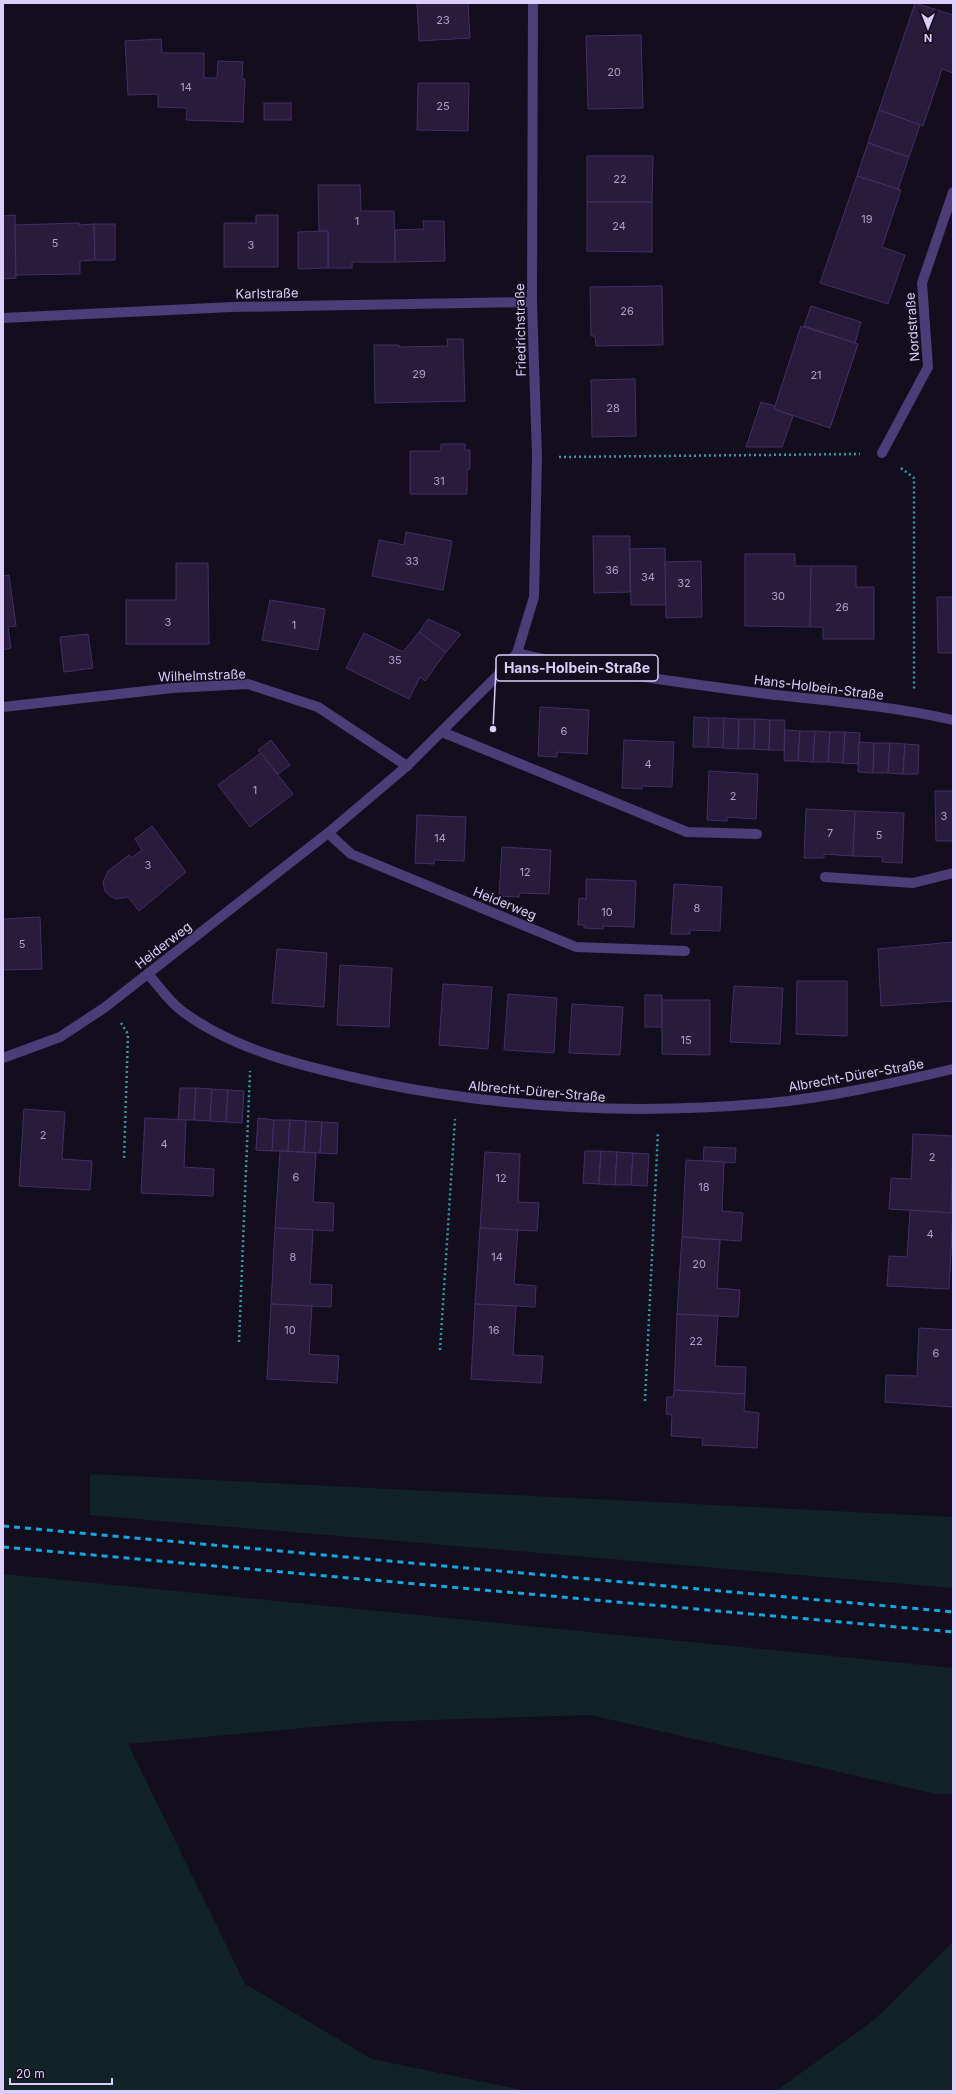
<svg xmlns="http://www.w3.org/2000/svg" width="956" height="2094" font-family="Inter,sans-serif">
	<style>
		.green { fill: #112326 }
		.building { fill: #281b3c; stroke: #442f66 }
		.lines { fill: none; stroke-linecap: round; stroke-linejoin: round }
		.path { stroke: #3898a5; stroke-width: 2.5; stroke-dasharray: 2 3; stroke-linecap: butt }
		.minor { stroke: #4a3d78; stroke-width: 10 }
		.rail { stroke: #14a7e1; stroke-width: 3; stroke-dasharray: 6 5; stroke-linecap: butt }
		.labels { text-anchor: middle; stroke-width: 3; stroke-linejoin: round; paint-order: stroke }
		.number-label { font-size: 11px; fill: #aea1cb }
		.street-label { font-size: 13px; fill: #dbcefb; stroke: #130e1d }
		.leader { fill: none; stroke: #dbcefb; stroke-width: 1.5 }
		.callout-dot { fill: #dbcefb; stroke: #130e1d; stroke-width: 1.5 }
		.callout { fill: #130e1d; stroke: #dbcefb; stroke-width: 1.5 }
		.callout-label { font-size: 14px; text-anchor: middle; font-weight: bold; fill: #dbcefb }
	</style>
	<rect width="100%" height="100%" fill="#130e1d"/>
	<g class="green">
		<path d="M90 1474 953 1517V1588L90 1515Z"/>
		<path d="M3 1574 953 1668V1794H936L590 1715 370 1722 128 1744 245 1984 372 2059 527 2091H3Z"/>
		<path d="M953 1942V2091H776L873 2021Z"/>
	</g>
	<g class="building">
		<path d="M417 3H468L470 38 419 41Z"/>
		<path d="M915 3 953 15V73L942 69 923 126 879 110Z"/>
		<path d="M641 35 643 108 588 109 586 36Z"/>
		<path d="M161 39 162 53H204V78H217L218 61 243 62 242 79H245L243 122 186 120 187 108 158 107V94L128 95 125 41Z"/>
		<path d="M418 83H469L468 131 417 130Z"/>
		<rect x="264" y="103" width="27" height="17"/>
		<path d="M879 110 920 125 909 157 868 143Z"/>
		<path d="M868 143 909 157 898 189 857 176Z"/>
		<path d="M587 156H653L652 202H587Z"/>
		<path d="M857 176 901 190 882 247 905 255 888 304 820 283Z"/>
		<path d="M318 185H360L361 211H394L395 262H352V268H328V231H319Z"/>
		<path d="M587 202H652V252L587 251Z"/>
		<path d="M15 215 16 278 3 279V216Z"/>
		<path d="M256 215H278V267H224V223H256Z"/>
		<path d="M423 221H444L445 261 395 262V230L424 229Z"/>
		<path d="M79 223V225L94 224 95 260 80 261V274L16 275 15 225Z"/>
		<path d="M94 224H115V260H95Z"/>
		<path d="M328 231V268L298 269V232Z"/>
		<path d="M662 286 663 345 596 346 595 336H591L590 287Z"/>
		<path d="M811 306 861 322 855 343 804 326Z"/>
		<path d="M801 326 858 344 830 428 774 409Z"/>
		<path d="M447 339H463L465 401 375 403 374 345H399V347L448 346Z"/>
		<path d="M635 379 636 436 592 437 591 380Z"/>
		<path d="M761 402 775 406 774 409 793 416 782 447H746Z"/>
		<path d="M441 444H465V450H470V469H467V494H410V451H441Z"/>
		<path d="M406 532 452 541 443 590 372 576 379 540 404 545Z"/>
		<path d="M593 536H630V592L594 593Z"/>
		<path d="M665 548 666 605H631L630 549Z"/>
		<path d="M745 554H795V566H811L810 627 745 626Z"/>
		<path d="M701 561 702 617 666 618 665 562Z"/>
		<path d="M176 563H208L209 644H126V600H176Z"/>
		<path d="M811 566H856V587H874V639H823V627H810Z"/>
		<path d="M9 575 16 626 8 627 11 648 3 650V576Z"/>
		<path d="M937 597H953V653H938Z"/>
		<path d="M270 600 325 609 318 650 262 640Z"/>
		<path d="M428 619 461 634 446 652 419 632Z"/>
		<path d="M419 632 446 652 425 681 420 677 409 699 346 668 364 633 403 652Z"/>
		<path d="M88 634 93 668 64 672 60 637Z"/>
		<path d="M540 707 589 710 587 754 557 752V757L538 756Z"/>
		<path d="M694 717 709 718 708 747H693Z"/>
		<path d="M709 718H724L723 748 708 747Z"/>
		<path d="M724 718 739 719 738 749 723 748Z"/>
		<path d="M739 719H755L754 749H738Z"/>
		<path d="M755 719 770 720 769 750 754 749Z"/>
		<path d="M770 720H785L784 750H769Z"/>
		<path d="M785 730 800 731 798 761H784Z"/>
		<path d="M800 731H815L813 762 798 761Z"/>
		<path d="M815 731 830 732 828 762H813Z"/>
		<path d="M830 732H845L843 763 828 762Z"/>
		<path d="M845 732 860 733 858 764 843 763Z"/>
		<path d="M271 740 290 765 278 774 258 750Z"/>
		<path d="M624 740 674 742 672 787 642 786V789L622 788Z"/>
		<path d="M859 742 874 743 873 773 858 772Z"/>
		<path d="M874 743H890L888 773H873Z"/>
		<path d="M890 743 905 744 903 774 888 773Z"/>
		<path d="M905 744 919 745 918 774H903Z"/>
		<path d="M261 753 293 794 250 827 218 785Z"/>
		<path d="M709 771 758 774 756 819 727 817V821L707 820Z"/>
		<path d="M935 791H953V841H936Z"/>
		<path d="M806 809 855 811 853 856 824 854V858H804Z"/>
		<path d="M855 811 904 813 902 863 882 862 883 857 853 856Z"/>
		<path d="M417 815 466 817 464 861 434 860V864L415 863Z"/>
		<path d="M152 826 186 872 139 911 128 897 116 899 110 896 105 891 103 882 108 871 129 855 131 858 142 850 135 839Z"/>
		<path d="M502 847 551 850 549 894 519 893V897L499 896Z"/>
		<path d="M586 879 636 881 634 927 603 926V929L584 928V925H578L579 898 586 899Z"/>
		<path d="M674 884 722 887 720 931 690 930V934H671Z"/>
		<path d="M40 917 42 969 3 970V919Z"/>
		<path d="M953 942V1001L881 1006 878 949Z"/>
		<path d="M277 949 327 953 324 1007 272 1003Z"/>
		<path d="M340 965 392 968 389 1027 337 1025Z"/>
		<path d="M797 981H847V1036L796 1034Z"/>
		<path d="M443 984 492 987 488 1049 439 1045Z"/>
		<path d="M734 986 783 988 780 1044 730 1042Z"/>
		<path d="M508 994 557 998 554 1053 504 1050Z"/>
		<rect x="645" y="995" width="17" height="32"/>
		<path d="M662 1000H710V1055L662 1054Z"/>
		<path d="M572 1004 623 1007 620 1055 569 1053Z"/>
		<path d="M180 1088H196L194 1120H178Z"/>
		<path d="M196 1088 212 1089 210 1121 194 1120Z"/>
		<path d="M212 1089 228 1090 226 1122 210 1121Z"/>
		<path d="M228 1090 244 1091 242 1123 226 1122Z"/>
		<path d="M24 1109 65 1112 62 1159 92 1161 90 1190 19 1186Z"/>
		<path d="M145 1118 186 1120 184 1167 214 1169 213 1196 141 1193Z"/>
		<path d="M258 1118 274 1120 272 1151 256 1150Z"/>
		<path d="M274 1120H290L288 1151H272Z"/>
		<path d="M290 1120 306 1121 304 1152 288 1151Z"/>
		<path d="M306 1121 322 1122 320 1153 304 1152Z"/>
		<path d="M322 1122 338 1123 337 1154 320 1153Z"/>
		<path d="M913 1134 953 1136 951 1213 889 1209 891 1178 911 1179Z"/>
		<path d="M704 1147 736 1148 735 1163 703 1161Z"/>
		<path d="M280 1151 316 1153 313 1202 334 1203 333 1231 275 1228Z"/>
		<path d="M585 1151H601L599 1184 583 1183Z"/>
		<path d="M601 1151 617 1152 615 1185 599 1184Z"/>
		<path d="M485 1152 520 1154 518 1202 539 1203 537 1231 480 1228Z"/>
		<path d="M617 1152 633 1153 631 1185H615Z"/>
		<path d="M633 1153 649 1154 647 1186 631 1185Z"/>
		<path d="M686 1160 724 1162 722 1211 743 1213 741 1241 682 1237Z"/>
		<path d="M910 1210 953 1213 949 1289 887 1286 889 1256 907 1257Z"/>
		<path d="M275 1228 313 1230 310 1284 332 1285 331 1307 271 1304Z"/>
		<path d="M480 1228 518 1230 514 1284 536 1286 535 1307 475 1304Z"/>
		<path d="M682 1237 720 1240 717 1288 740 1290 738 1317 677 1314Z"/>
		<path d="M271 1304 312 1306 309 1354 339 1356 337 1383 267 1379Z"/>
		<path d="M475 1304 516 1306 513 1355 543 1356 541 1383 471 1379Z"/>
		<path d="M677 1314 718 1316 715 1366 746 1367 745 1394 674 1390Z"/>
		<path d="M919 1328 953 1330V1407L885 1402 886 1375 917 1376Z"/>
		<path d="M674 1390 745 1394 744 1411 759 1413 757 1448 702 1445 703 1438 671 1436 672 1415 666 1414 667 1397H673Z"/>
	</g>
	<g class="lines">
		<g class="path">
			<path d="M559 457 860 454"/>
			<path d="M901 468 914 478V690"/>
			<path d="M121 1023 128 1034 124 1159"/>
			<path d="M239 1342 250 1071"/>
			<path d="M440 1350 455 1119"/>
			<path d="M645 1401 658 1132"/>
		</g>
		<g class="minor">
			<path d="M3 318 232 307 532 302"/>
			<path d="M882 453 928 367 922 283 953 192"/>
			<path d="M517 653C599 672 683 683 767 694 829 701 892 706 953 720"/>
			<path d="M3 707 173 688 248 684 318 707 407 766"/>
			<path d="M442 732 687 832 757 834"/>
			<path d="M328 833 351 854 576 947 685 951"/>
			<path d="M825 877 913 883 953 873"/>
			<path d="M148 974C159 986 169 1002 182 1011 236 1052 314 1069 379 1083 509 1109 639 1115 770 1103 832 1097 893 1083 953 1069"/>
			<path d="M3 1058 60 1037 104 1008 328 833 407 766 502 671 517 653 534 597 537 457 532 302 533 3"/>
		</g>
		<g class="rail">
			<path d="M3 1526 953 1612"/>
			<path d="M3 1547 953 1632"/>
		</g>
	</g>
	<g class="labels">
		<g class="number-label">
			<text x="443" y="24">23</text>
			<text x="614" y="76">20</text>
			<text x="186" y="91">14</text>
			<text x="443" y="110">25</text>
			<text x="620" y="183">22</text>
			<text x="867" y="223">19</text>
			<text x="357" y="225">1</text>
			<text x="619" y="230">24</text>
			<text x="55" y="247">5</text>
			<text x="251" y="249">3</text>
			<text x="627" y="315">26</text>
			<text x="419" y="378">29</text>
			<text x="816" y="379">21</text>
			<text x="613" y="412">28</text>
			<text x="439" y="485">31</text>
			<text x="412" y="565">33</text>
			<text x="612" y="574">36</text>
			<text x="648" y="581">34</text>
			<text x="684" y="587">32</text>
			<text x="778" y="600">30</text>
			<text x="842" y="611">26</text>
			<text x="168" y="626">3</text>
			<text x="294" y="629">1</text>
			<text x="395" y="664">35</text>
			<text x="564" y="735">6</text>
			<text x="648" y="768">4</text>
			<text x="255" y="794">1</text>
			<text x="733" y="800">2</text>
			<text x="944" y="820">3</text>
			<text x="830" y="837">7</text>
			<text x="879" y="839">5</text>
			<text x="440" y="842">14</text>
			<text x="148" y="869">3</text>
			<text x="525" y="876">12</text>
			<text x="697" y="912">8</text>
			<text x="607" y="916">10</text>
			<text x="22" y="948">5</text>
			<text x="686" y="1044">15</text>
			<text x="43" y="1139">2</text>
			<text x="164" y="1148">4</text>
			<text x="932" y="1161">2</text>
			<text x="296" y="1181">6</text>
			<text x="501" y="1182">12</text>
			<text x="704" y="1191">18</text>
			<text x="930" y="1238">4</text>
			<text x="293" y="1261">8</text>
			<text x="497" y="1261">14</text>
			<text x="699" y="1268">20</text>
			<text x="290" y="1334">10</text>
			<text x="494" y="1334">16</text>
			<text x="696" y="1345">22</text>
			<text x="936" y="1357">6</text>
		</g>
		<g class="street-label">
			<text transform="translate(267 293) rotate(-1)" y="5">Karlstraße</text>
			<text transform="translate(912 327) rotate(-94)" y="5">Nordstraße</text>
			<text transform="translate(520 330) rotate(-91)" y="5">Friedrichstraße</text>
			<text transform="translate(202 675) rotate(-2)" y="5">Wilhelmstraße</text>
			<text transform="translate(819 687) rotate(7)" y="5">Hans-Holbein-Straße</text>
			<text transform="translate(505 903) rotate(22)" y="5">Heiderweg</text>
			<text transform="translate(163 945) rotate(-38)" y="5">Heiderweg</text>
			<text transform="translate(856 1075) rotate(-10)" y="5">Albrecht-Dürer-Straße</text>
			<text transform="translate(537 1091) rotate(5)" y="5">Albrecht-Dürer-Straße</text>
		</g>
	</g>
	<path class="leader" d="M493 729L496 668"/>
	<circle class="callout-dot" cx="493" cy="729" r="4"/>
	<rect class="callout" x="496" y="655" width="162" height="26" rx="4"/>
	<g class="callout-label">
		<text x="577" y="673">Hans-Holbein-Straße</text>
	</g>
	<rect width="956" height="2094" fill="none" stroke="#dbcefb" stroke-width="8"/>
	<g transform="translate(928 28) rotate(180)" stroke="#130e1d" stroke-width="3" paint-order="stroke">
	<path d="M0-3L7 15L0 10L-7 15Z" fill="#dbcefb"/>
	<text y="-6" font-size="11" font-weight="bold" text-anchor="middle" fill="#dbcefb">N</text>
	</g>
	<path d="M10 2078v6h102v-6" fill="none" stroke="#dbcefb" stroke-width="2"/>
	<text x="16" y="2078" font-size="12" fill="#dbcefb" stroke="#130e1d" stroke-width="3" paint-order="stroke">20 m</text>
</svg>
